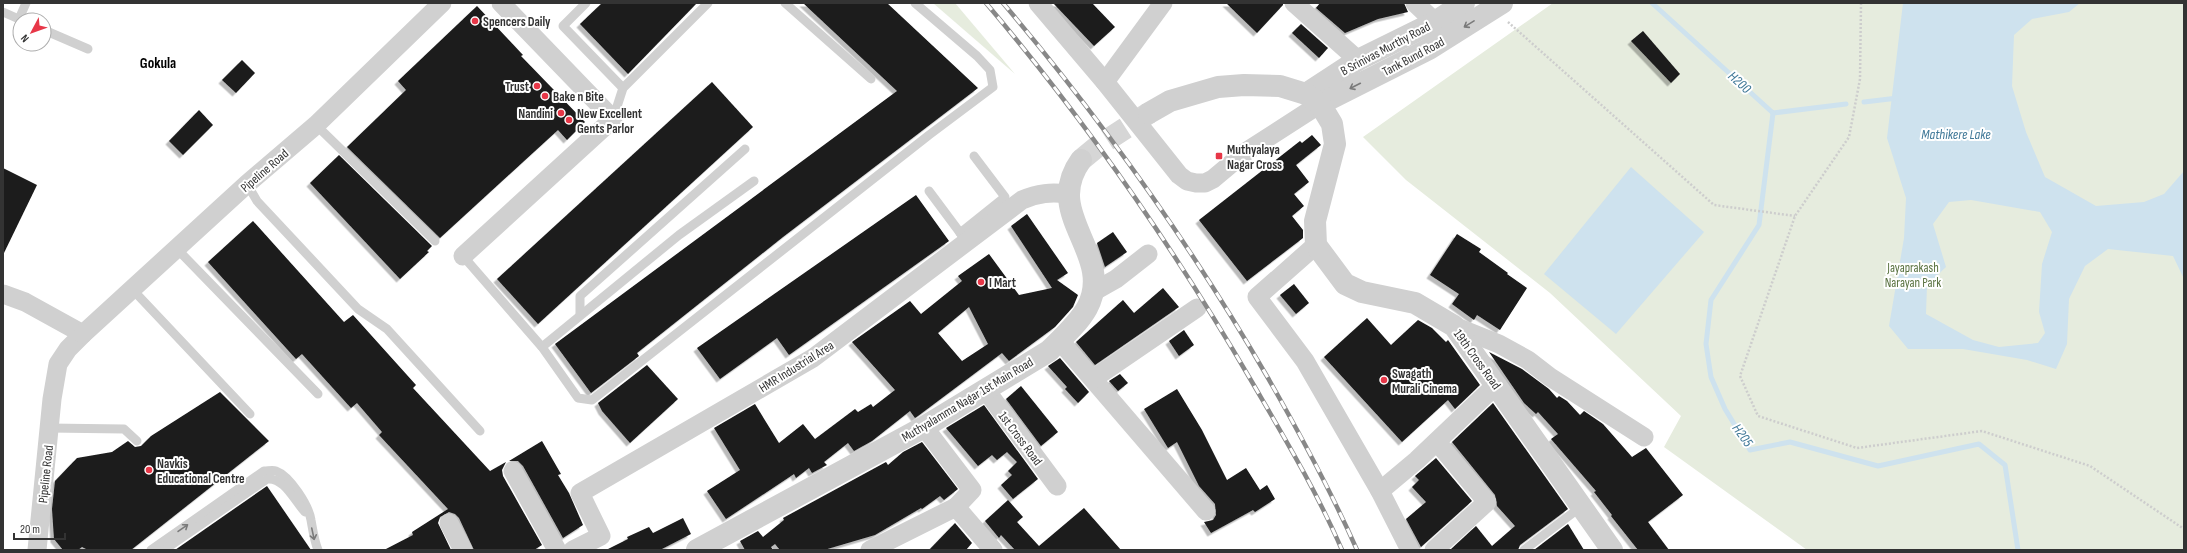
<svg xmlns="http://www.w3.org/2000/svg" width="2187" height="553" font-family="'Sofia Sans Condensed',sans-serif">
	<style>
		.green { fill: #e6ecde }
		.water { fill: #cee2ee; fill-rule: evenodd }
		.lines { fill: none; stroke-linecap: round; stroke-linejoin: round }
		.stream { stroke: #cee2ee; stroke-width: 5 }
		.building { fill: #1a1a1a; fill-rule: evenodd; filter: url(#shadow) }
		.tertiary-tunnel { stroke: #d6d6d6; stroke-width: 22; stroke-dasharray: 22 11; stroke-linecap: butt }
		.path { stroke: #cdcdcd; stroke-width: 2.5; stroke-dasharray: 2 2; stroke-linecap: butt }
		.service { stroke: #d0d0d0; stroke-width: 9 }
		.minor { stroke: #d0d0d0; stroke-width: 19 }
		.tertiary { stroke: #d0d0d0; stroke-width: 22 }
		.rail-casing { stroke: #888; stroke-width: 4.5 }
		.rail { stroke: #fff; stroke-width: 3; stroke-dasharray: 9; stroke-linecap: butt }
		.oneway { stroke: #7a7a7a }
		.poi-dot { fill: #e73748; stroke: #fff; stroke-width: 1.5 }
		.labels { text-anchor: middle; stroke-width: 4; stroke-linejoin: round; paint-order: stroke }
		.poi-label { font-size: 13px; font-weight: bold; fill: #333; stroke: #fff; text-anchor: start }
		.street-label { font-size: 13px; fill: #333; stroke: #fff }
		.park-label { font-size: 13px; fill: #57703e; stroke: #fff }
		.water-label { font-size: 14px; font-style: italic; fill: #3e7797; stroke: #fff }
		.quarter-label { font-size: 15px; font-weight: bold; fill: #000; stroke: #fff }
	</style>
	<defs>
		<filter id="shadow"><feDropShadow dx="-3.5" dy="3.5" stdDeviation="0" flood-color="#0004"/></filter>
	</defs>
	<rect width="100%" height="100%" fill="#fff"/>
	<g class="green">
		<path d="M933 3H955L1015 74Z"/>
		<path d="M1553 3H2184V550H1807L1664 447 1681 416 1550 293 1406 180 1363 137Z"/>
	</g>
	<g class="water">
		<path d="M1903 3H2080L2069 12 2032 19 2014 35 2012 86 2026 132 2045 177 2096 206 2144 202 2164 194 2184 171V279L2173 256 2108 249 2085 266 2069 299 2067 344 2056 369 2027 360 1963 349H1908L1889 326 1904 238 1906 198 1887 138ZM1971 200 2040 212 2052 232 2042 264 2039 312 2045 333 2038 343 1999 347 1973 340 1926 314 1927 285 1946 267 1933 224 1949 202Z"/>
		<path d="M1631 167 1704 232 1616 334 1544 274Z"/>
	</g>
	<g class="lines">
		<g class="stream">
			<path d="M1652 3 1773 113 1846 104"/>
			<path d="M1864 102 1898 98"/>
			<path d="M1773 113 1759 225 1711 300 1706 344 1711 377 1725 409 1750 450 1790 442 1878 466 1979 444 2005 465 2018 550"/>
		</g>
	</g>
	<g class="building">
		<path d="M602 3H697L628 74 580 24Z"/>
		<path d="M803 3H887L978 88 783 237 637 353 639 356 591 393 555 344 897 91Z"/>
		<path d="M1053 3H1092L1115 27 1094 46Z"/>
		<path d="M1226 3H1283V5L1257 33Z"/>
		<path d="M1320 3H1404L1408 12 1378 19 1345 33 1316 8Z"/>
		<path d="M477 6 523 55 521 56 585 122 567 140 558 130 440 238 347 147 406 90 398 81Z"/>
		<path d="M1301 24 1328 48 1319 58 1292 33Z"/>
		<path d="M1643 31 1680 74 1671 83 1631 41Z"/>
		<path d="M242 60 255 73 236 93 222 80Z"/>
		<path d="M712 82 753 127 538 324 497 279Z"/>
		<path d="M199 110 213 125 183 155 169 141Z"/>
		<path d="M1312 135 1321 145 1296 165 1309 182 1294 194 1304 206 1292 216 1303 230V238L1247 281 1199 220 1300 141 1302 143Z"/>
		<path d="M339 155 432 246 427 251 429 252 400 279 310 183Z"/>
		<path d="M3 168 37 185 3 255Z"/>
		<path d="M916 195 949 241 789 355 777 338 720 379 697 348Z"/>
		<path d="M1027 214 1068 273 1057 280 1078 295 1073 307 1055 327 1009 361 1002 353 918 416 915 418 910 411 872 441 854 451 848 443 824 462 827 465 812 473 809 468 796 478 794 474 726 519 707 491 740 470 714 428 755 404 779 443 803 424 815 439 855 409 858 412 871 404 873 407 895 390 852 342 910 301 921 314 962 281 958 276 989 254 1019 295 1052 288 1011 226ZM969 307 988 344 962 361 938 333Z"/>
		<path d="M253 221 344 322 353 315 416 385 413 388 490 471 506 462 502 470 503 476 542 545 534 550H474L459 518 455 514 449 512 440 517 438 523 451 550H384L413 535 412 532 448 509 379 435 382 432 357 403 351 408 302 354 296 359 208 262Z"/>
		<path d="M1113 232 1127 252 1105 267 1097 243Z"/>
		<path d="M1457 234 1481 249 1479 252 1508 273 1507 274 1527 288 1500 330 1477 315 1474 320 1452 304 1459 294 1430 275Z"/>
		<path d="M1294 284 1309 303 1296 314 1280 295Z"/>
		<path d="M1163 288 1179 307 1095 365 1076 342 1123 300 1134 313Z"/>
		<path d="M1367 318 1391 345 1418 320 1432 328 1446 342 1448 340 1480 385 1455 409 1448 400 1402 442 1324 357Z"/>
		<path d="M1184 330 1194 345 1179 356 1169 341Z"/>
		<path d="M1489 352 1522 369 1549 389 1557 398 1559 396 1567 401 1580 415 1584 411 1603 424 1632 457 1646 448 1683 495 1648 522 1669 550H1638L1611 516 1612 515 1594 492 1596 491 1551 439 1558 434 1538 412 1536 414 1524 403Z"/>
		<path d="M1060 358 1089 392 1078 403 1065 389 1067 387 1048 366Z"/>
		<path d="M647 365 678 399 630 443 602 411 598 403Z"/>
		<path d="M1120 374 1128 383 1118 391 1109 381Z"/>
		<path d="M1021 386 1058 432 1041 446 1006 399Z"/>
		<path d="M1177 389 1202 430 1227 480 1246 468 1260 490 1267 485 1275 499 1255 512 1253 510 1211 533 1204 522 1213 520 1216 515 1215 504 1199 486 1177 442 1168 448 1144 409Z"/>
		<path d="M220 392 269 441 131 550H88L82 547 78 550H63L54 539 52 509 55 481 77 458 112 452 128 441 135 447 141 446 151 436Z"/>
		<path d="M1493 403 1568 509 1520 545 1518 550H1450L1476 526 1492 546 1515 526 1497 506 1495 495 1452 442Z"/>
		<path d="M984 405 1038 479 1013 499 1001 485 1012 475 1008 471 1017 462 1007 452 997 460 992 455 978 466 946 428Z"/>
		<path d="M542 441 561 474 558 475 569 493 583 525 563 538 523 466 518 461H509Z"/>
		<path d="M922 442 958 489 944 500 940 496 922 509 921 508 875 535 824 550H780L775 544 771 547 773 550H745L740 541 758 531 763 537 784 520 783 518 886 462 888 465 903 452Z"/>
		<path d="M1436 458 1472 501 1421 547 1406 519 1426 502 1412 487 1419 480 1415 476Z"/>
		<path d="M267 486 311 550H175Z"/>
		<path d="M1008 500 1023 517 1017 522 1039 546 1084 508 1121 550H1015L1001 535 999 538 985 521Z"/>
		<path d="M683 518 691 534 660 550H606L628 539 627 537 649 527 653 533Z"/>
		<path d="M955 523 972 543 966 550H929Z"/>
		<path d="M1568 524 1584 550H1534Z"/>
	</g>
	<g class="lines">
		<path class="tertiary-tunnel" d="M1081 160 1098 146 1149 113"/>
		<g class="path">
			<path d="M1861 3 1860 79 1849 137 1795 216 1740 376 1758 416 1857 448 1982 431 2090 466 2184 529"/>
			<path d="M1508 22 1714 205 1795 216"/>
		</g>
		<g class="service">
			<path d="M586 3 563 26 623 88"/>
			<path d="M785 3 871 79"/>
			<path d="M3 12 21 20"/>
			<path d="M19 19 26 3"/>
			<path d="M44 30 88 49"/>
			<path d="M613 119 623 88 708 3"/>
			<path d="M316 125 435 241"/>
			<path d="M247 184 257 201 358 309 387 329 480 431"/>
			<path d="M929 191 964 238"/>
			<path d="M960 233 1005 197 974 156"/>
			<path d="M177 249 318 394"/>
			<path d="M463 256 542 347 578 398 592 400 929 135 993 87 990 70 977 56 915 3"/>
			<path d="M133 290 250 414"/>
			<path d="M580 315V296L745 149"/>
			<path d="M542 347 679 235 754 181"/>
			<path d="M49 428 124 429 137 441"/>
			<path d="M151 550 264 471C268 471 273 470 276 471 290 476 309 506 311 520 313 531 314 540 318 550"/>
			<path d="M164 550 267 479C284 477 294 500 305 512"/>
			<path d="M1524 550 1582 506"/>
		</g>
		<g class="minor">
			<path d="M1038 3 1105 82 1179 175 1187 181 1196 183H1205L1213 179 1244 153 1320 104"/>
			<path d="M1294 3 1358 60"/>
			<path d="M1415 3 1435 22"/>
			<path d="M1105 82 1163 3"/>
			<path d="M1316 245 1257 297 1305 361 1380 491 1410 550"/>
			<path d="M463 256 613 119 501 3"/>
			<path d="M1093 292 1116 279 1148 254"/>
			<path d="M3 294 25 302 83 334 68 349 58 364 52 399 37 550"/>
			<path d="M1454 326 1499 344 1528 360 1550 377 1644 437"/>
			<path d="M83 334 247 184 316 125 442 3"/>
			<path d="M1060 341 1206 511"/>
			<path d="M1093 379 1197 308"/>
			<path d="M985 389 1057 486"/>
			<path d="M924 427 972 490 956 507"/>
			<path d="M513 471 557 550"/>
			<path d="M1380 491 1417 460 1496 385"/>
			<path d="M449 523 463 550"/>
			<path d="M573 550 601 536 580 493 813 358 1022 200C1038 193 1051 192 1068 194"/>
			<path d="M870 550 956 507 993 550"/>
			<path d="M1434 550 1487 502 1437 442"/>
		</g>
		<g class="tertiary">
			<path d="M1306 94 1358 60 1435 22 1464 3"/>
			<path d="M1320 104 1429 49 1502 3"/>
			<path d="M1149 113 1170 101 1218 87 1244 85 1280 86 1306 94 1320 104 1332 124 1335 144 1315 221 1316 245 1345 284 1362 292 1415 303 1454 326 1612 550"/>
			<path d="M697 550 924 427 1049 351C1062 338 1078 324 1087 308 1116 254 1041 215 1081 160"/>
		</g>
		<g class="rail-casing">
			<g id="rail">
				<path d="M986 3C1086 121 1174 248 1252 382 1284 437 1317 492 1342 550"/>
				<path d="M1003 3C1102 120 1191 245 1268 378 1300 434 1331 491 1357 550"/>
			</g>
		</g>
		<use href="#rail" class="rail"/>
	</g>
	<defs><path id="oneway-shaft" d="M-6 0H5M1.5-3L5.5 0L1.5 3" fill="none" stroke-width="1.6" stroke-linecap="round" stroke-linejoin="round"/></defs>
	<g class="oneway">
		<use href="#oneway-shaft" transform="translate(1469 24) rotate(148)"/>
		<use href="#oneway-shaft" transform="translate(1355 86) rotate(153)"/>
		<use href="#oneway-shaft" transform="translate(183 528) rotate(-35)"/>
		<use href="#oneway-shaft" transform="translate(313 534) rotate(78)"/>
	</g>
	<g class="poi-dot">
		<circle cx="475" cy="21" r="4"/>
		<circle cx="537" cy="86" r="4"/>
		<circle cx="545" cy="96" r="4"/>
		<circle cx="561" cy="113" r="4"/>
		<circle cx="569" cy="120" r="4"/>
		<rect x="1215" y="152" width="8" height="8" rx="2"/>
		<circle cx="981" cy="282" r="4"/>
		<circle cx="1384" cy="380" r="4"/>
		<circle cx="149" cy="470" r="4"/>
	</g>
	<g class="labels">
		<g class="poi-label">
			<text x="483" y="26">Spencers Daily</text>
			<text x="529" y="91" text-anchor="end">Trust</text>
			<text x="553" y="101">Bake n Bite</text>
			<text x="553" y="118" text-anchor="end">Nandini</text>
			<text x="577" y="118">New Excellent<tspan x="577" dy="15">Gents Parlor</tspan></text>
			<text x="1227" y="154">Muthyalaya<tspan x="1227" dy="15">Nagar Cross</tspan></text>
			<text x="989" y="287">I Mart</text>
			<text x="1392" y="378">Swagath<tspan x="1392" dy="15">Murali Cinema</tspan></text>
			<text x="157" y="468">Navkis<tspan x="157" dy="15">Educational Centre</tspan></text>
		</g>
		<g class="street-label">
			<text transform="translate(1385 48) rotate(-28)" y="5">B Srinivas Murthy Road</text>
			<text transform="translate(1413 56) rotate(-28)" y="5">Tank Bund Road</text>
			<text transform="translate(264 170) rotate(-41)" y="5">Pipeline Road</text>
			<text transform="translate(1478 359) rotate(54)" y="5">19th Cross Road</text>
			<text transform="translate(796 366) rotate(-32)" y="5">HMR Industrial Area</text>
			<text transform="translate(967 399) rotate(-31)" y="5">Muthyalamma Nagar 1st Main Road</text>
			<text transform="translate(1021 438) rotate(53)" y="5">1st Cross Road</text>
			<text transform="translate(45 474) rotate(-84)" y="5">Pipeline Road</text>
		</g>
		<g class="park-label">
			<text x="1913" y="272">Jayaprakash<tspan x="1913" dy="15">Narayan Park</tspan></text>
		</g>
		<g class="water-label">
			<text transform="translate(1740 82) rotate(42)" y="5">H200</text>
			<text x="1956" y="139">Mathikere Lake</text>
			<text transform="translate(1743 435) rotate(54)" y="5">H205</text>
		</g>
		<g class="quarter-label">
			<text x="158" y="68">Gokula</text>
		</g>
	</g>
	<rect width="2187" height="553" fill="none" stroke="#333333" stroke-width="8"/>
	<g transform="translate(32 32) rotate(229)"><circle r="19" fill="#ffffff" stroke="#adadad"/>
	<path d="M0-3L7 15L0 10L-7 15Z" fill="#e73748"/>
	<text y="-6" font-size="11" font-weight="bold" text-anchor="middle" fill="#333333">N</text>
	</g>
	<path d="M14 533v6h51v-6" fill="none" stroke="#333333" stroke-width="2"/>
	<text x="20" y="533" font-size="12" fill="#333333" stroke="#ffffff" stroke-width="3" paint-order="stroke">20 m</text>
</svg>
